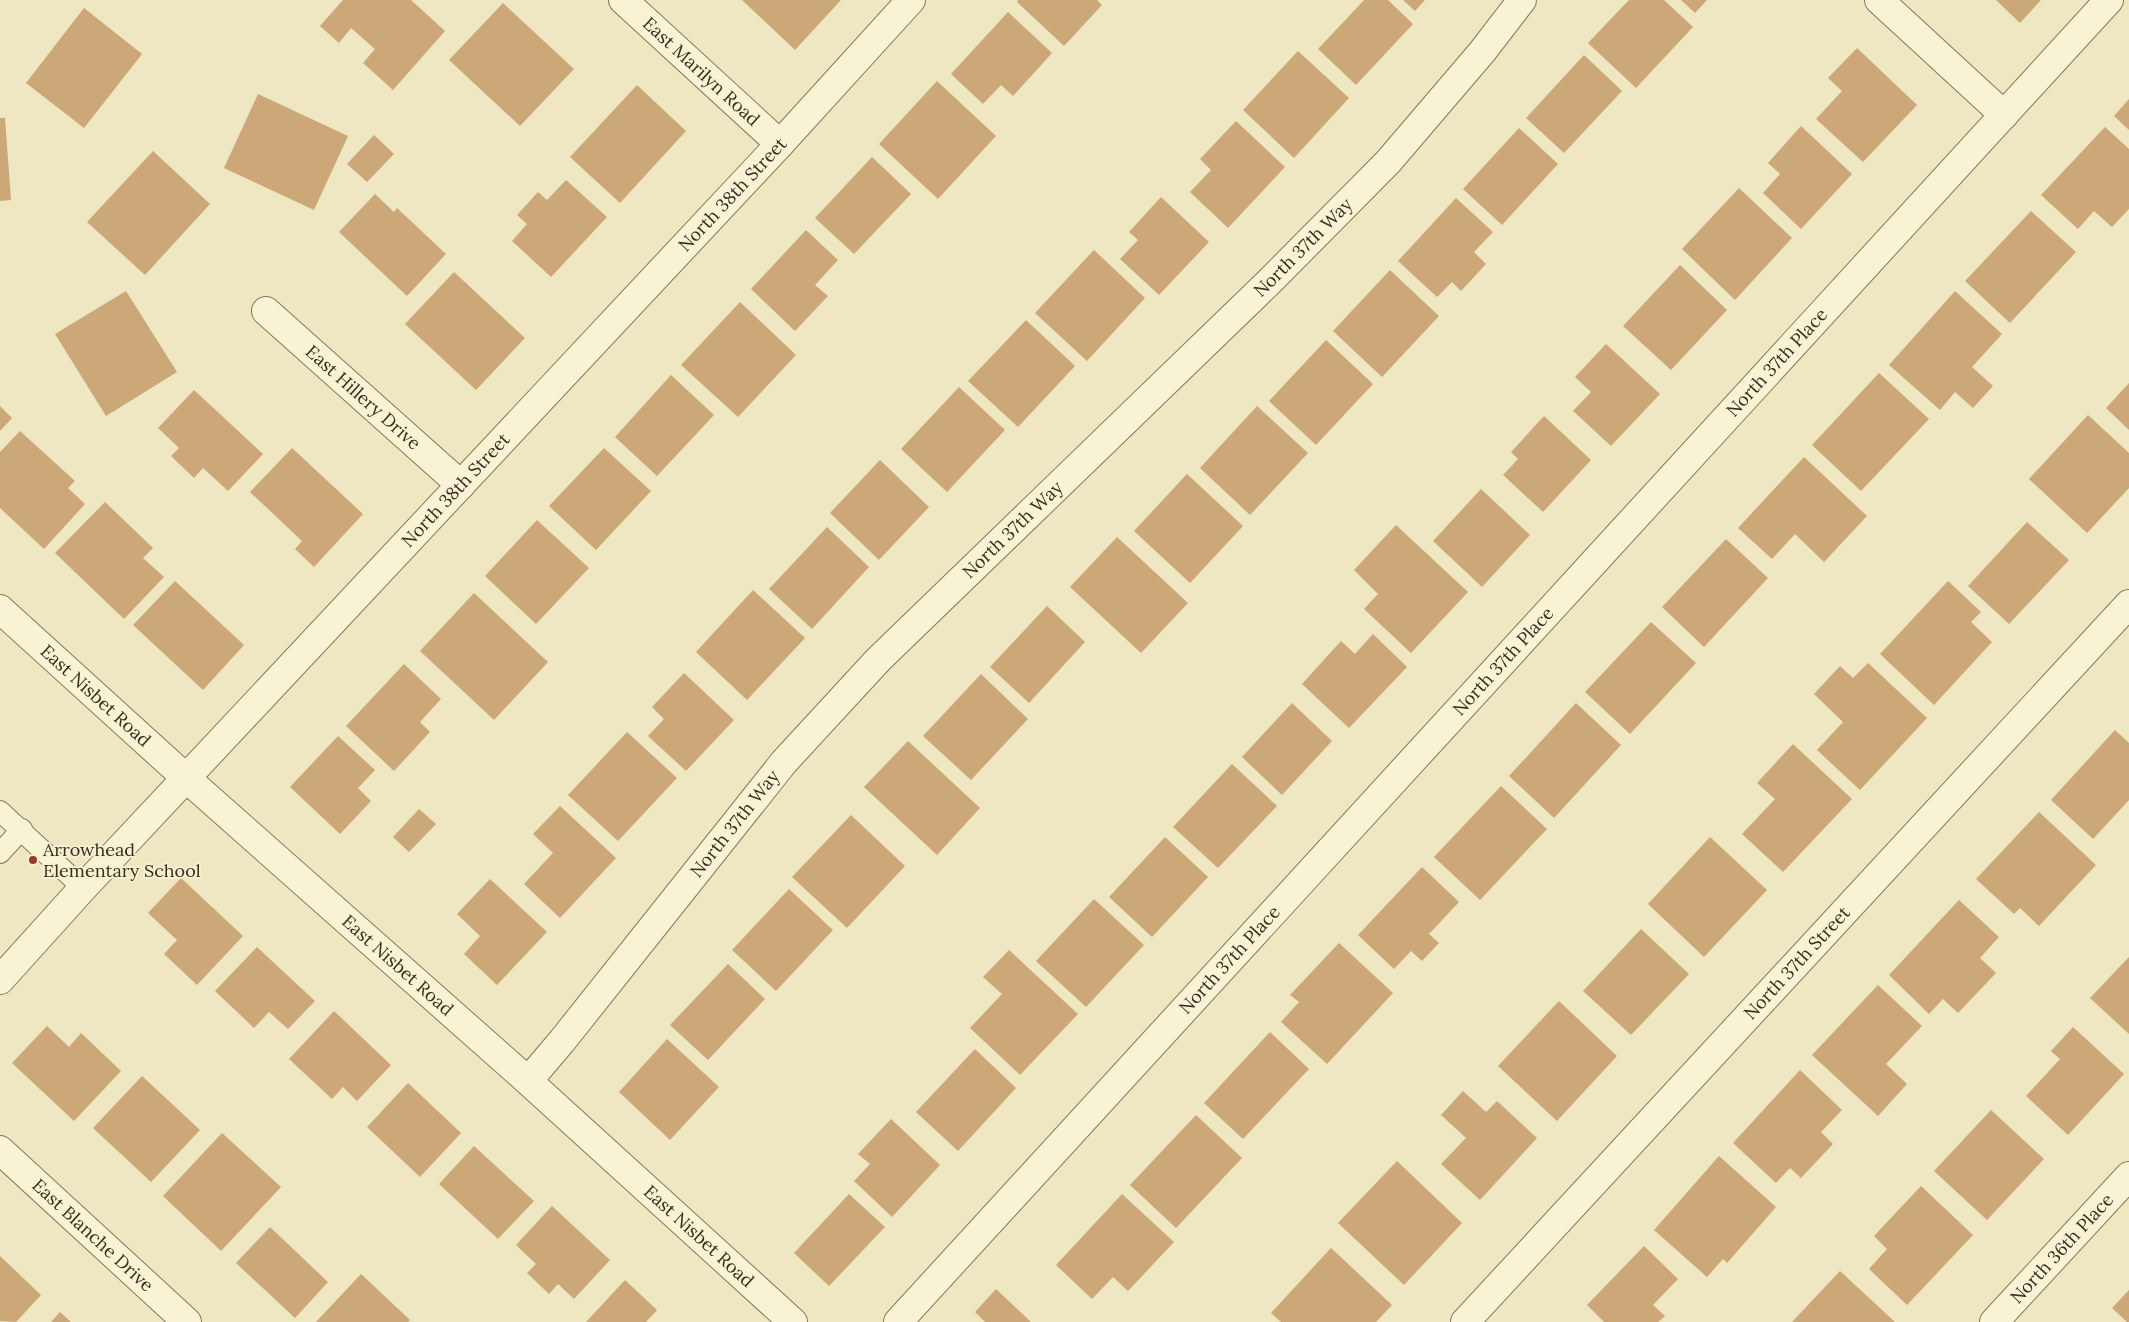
<svg xmlns="http://www.w3.org/2000/svg" width="2129" height="1322" font-family="Lora,serif">
	<style>
		.building { fill: #cca778 }
		.lines { fill: none; stroke-linecap: round; stroke-linejoin: round }
		.lane-casing { stroke: #877859; stroke-width: 22 }
		.street-casing { stroke: #877859; stroke-width: 30 }
		.lane { stroke: #f8f3d5; stroke-width: 20 }
		.street { stroke: #f8f3d5; stroke-width: 28 }
		.poi-dot { fill: #96392a; stroke: #f5f0d1; stroke-width: 2 }
		.labels { text-anchor: middle; stroke-width: 4; stroke-linejoin: round; paint-order: stroke }
		.street-label { font-size: 18px; fill: #372e1d; stroke: #f5f0d1 }
		.poi-label { font-size: 18px; fill: #372e1d; stroke: #f5f0d1; text-anchor: start }
	</style>
	<rect width="100%" height="100%" fill="#eee7c2"/>
	<g class="building">
		<path d="M343 0H411L445 31 393 90 363 63 375 49 351 28 339 43 320 26Z"/>
		<path d="M742 0H841L795 50Z"/>
		<path d="M1018 0H1097L1102 5 1064 46 1017 2Z"/>
		<path d="M1364 0H1388L1413 24 1356 85 1318 49Z"/>
		<path d="M1403 0H1425L1415 11Z"/>
		<path d="M1629 0H1664L1693 27 1636 88 1588 43Z"/>
		<path d="M1681 0H1707L1695 13Z"/>
		<path d="M1996 0H2041L2020 23Z"/>
		<path d="M503 3 574 69 520 126 449 60Z"/>
		<path d="M84 8 142 54 84 128 26 83Z"/>
		<path d="M1008 12 1052 53 1013 96 1001 85 983 104 951 74Z"/>
		<path d="M1857 48 1917 105 1863 162 1816 119 1842 91 1828 78Z"/>
		<path d="M1298 51 1349 98 1294 158 1243 110Z"/>
		<path d="M1584 55 1622 91 1564 153 1526 118Z"/>
		<path d="M937 81 996 136 938 199 879 144Z"/>
		<path d="M637 85 686 131 620 203 570 157Z"/>
		<path d="M258 94 348 136 314 210 224 168Z"/>
		<path d="M2129 99V130L2114 116Z"/>
		<path d="M0 118H5L11 200 0 201Z"/>
		<path d="M1236 121 1285 167 1228 228 1190 192 1211 170 1200 159Z"/>
		<path d="M1801 126 1852 174 1801 229 1763 193 1780 174 1768 163Z"/>
		<path d="M2105 127 2129 149V209L2112 227 2094 211 2078 229 2041 195Z"/>
		<path d="M1519 128 1558 164 1502 225 1463 189Z"/>
		<path d="M374 135 394 154 367 182 347 164Z"/>
		<path d="M153 151 210 204 145 275 87 222Z"/>
		<path d="M872 157 911 194 854 254 815 218Z"/>
		<path d="M566 180 607 217 551 277 512 241 527 224 517 215 538 192 547 200Z"/>
		<path d="M1739 188 1792 238 1735 300 1682 249Z"/>
		<path d="M375 194 394 212 397 208 446 254 407 296 339 232Z"/>
		<path d="M1161 197 1209 242 1159 295 1120 259 1138 240 1129 232Z"/>
		<path d="M1456 198 1493 232 1474 252 1486 264 1461 291 1452 282 1437 297 1398 261Z"/>
		<path d="M2031 211 2076 252 2010 323 1965 281Z"/>
		<path d="M806 230 838 260 815 285 828 296 795 331 751 289Z"/>
		<path d="M1094 250 1145 298 1087 361 1035 313Z"/>
		<path d="M1680 265 1727 310 1671 370 1623 326Z"/>
		<path d="M1390 270 1439 316 1382 377 1333 331Z"/>
		<path d="M454 272 525 338 476 390 405 324Z"/>
		<path d="M126 291 177 372 106 416 55 334Z"/>
		<path d="M1955 291 2002 334 1972 367 1993 386 1973 408 1955 392 1940 410 1889 365Z"/>
		<path d="M740 302 796 355 738 417 681 365Z"/>
		<path d="M1026 320 1075 366 1018 427 968 381Z"/>
		<path d="M1326 340 1373 384 1316 445 1269 401Z"/>
		<path d="M1606 344 1660 394 1611 446 1573 411 1591 392 1575 377Z"/>
		<path d="M1879 373 1929 419 1861 491 1812 445Z"/>
		<path d="M671 375 714 415 657 476 615 437Z"/>
		<path d="M2129 383V430L2106 408Z"/>
		<path d="M959 387 1005 430 947 492 901 449Z"/>
		<path d="M194 390 263 454 228 491 203 468 194 478 171 456 179 448 158 428Z"/>
		<path d="M0 406 12 418 0 431Z"/>
		<path d="M1257 406 1308 453 1250 515 1200 468Z"/>
		<path d="M2088 415 2129 453V488L2087 533 2029 479Z"/>
		<path d="M1544 416 1591 460 1543 512 1503 475 1518 459 1511 452Z"/>
		<path d="M20 431 75 481 68 488 85 504 44 549 0 508V452Z"/>
		<path d="M292 448 363 514 314 567 295 549 302 541 250 492Z"/>
		<path d="M604 448 651 491 596 550 549 506Z"/>
		<path d="M1804 457 1867 516 1824 562 1795 534 1772 559 1738 528Z"/>
		<path d="M880 460 929 507 879 560 830 513Z"/>
		<path d="M1187 474 1243 526 1190 583 1134 531Z"/>
		<path d="M1481 489 1530 535 1482 587 1433 541Z"/>
		<path d="M105 502 153 548 143 558 164 577 124 619 55 553Z"/>
		<path d="M537 520 589 568 536 624 485 576Z"/>
		<path d="M2027 522 2069 560 2009 624 1968 586Z"/>
		<path d="M1396 525 1468 592 1411 653 1364 609 1378 594 1354 570Z"/>
		<path d="M827 527 869 567 812 629 769 589Z"/>
		<path d="M1117 537 1188 603 1141 653 1070 587Z"/>
		<path d="M1726 539 1768 578 1704 647 1662 607Z"/>
		<path d="M175 581 244 645 203 690 133 625Z"/>
		<path d="M1948 581 1981 612 1971 622 1992 642 1934 705 1880 654Z"/>
		<path d="M753 590 805 638 747 700 696 652Z"/>
		<path d="M474 593 548 662 494 720 420 651Z"/>
		<path d="M1047 606 1085 642 1029 703 990 667Z"/>
		<path d="M1651 622 1696 663 1630 734 1585 692Z"/>
		<path d="M1373 634 1407 667 1349 728 1302 684 1341 641 1355 654Z"/>
		<path d="M1868 663 1927 718 1860 790 1817 750 1843 722 1814 694 1840 666 1853 678Z"/>
		<path d="M404 664 441 699 420 722 430 732 394 771 346 726Z"/>
		<path d="M684 673 734 720 686 771 648 736 664 719 652 707Z"/>
		<path d="M981 674 1028 719 971 780 923 736Z"/>
		<path d="M1292 703 1332 741 1282 795 1242 757Z"/>
		<path d="M1576 703 1621 745 1554 818 1509 776Z"/>
		<path d="M2115 730 2129 743V800L2093 839 2051 800Z"/>
		<path d="M627 732 677 778 618 841 568 795Z"/>
		<path d="M338 736 375 770 358 788 371 801 340 834 290 787Z"/>
		<path d="M908 741 980 808 937 855 864 787Z"/>
		<path d="M1793 744 1852 799 1783 872 1742 834 1775 799 1757 783Z"/>
		<path d="M1232 764 1277 806 1218 868 1173 827Z"/>
		<path d="M1501 786 1547 829 1480 900 1434 857Z"/>
		<path d="M560 806 616 858 560 918 524 884 553 853 533 834Z"/>
		<path d="M419 809 436 824 409 852 393 837Z"/>
		<path d="M2039 812 2096 865 2039 926 2020 908 2014 914 1976 879Z"/>
		<path d="M851 815 905 866 847 928 792 877Z"/>
		<path d="M1165 837 1208 877 1152 937 1109 897Z"/>
		<path d="M1710 837 1767 890 1704 957 1648 904Z"/>
		<path d="M1422 867 1459 902 1429 934 1439 943 1422 961 1411 951 1394 969 1358 935Z"/>
		<path d="M181 878 243 936 197 985 164 954 177 940 148 913Z"/>
		<path d="M490 879 547 932 497 985 464 954 480 936 457 914Z"/>
		<path d="M789 889 833 930 776 991 732 950Z"/>
		<path d="M1094 899 1144 945 1086 1007 1036 961Z"/>
		<path d="M1959 900 1999 937 1980 958 1996 973 1958 1013 1943 999 1929 1014 1889 975Z"/>
		<path d="M1641 929 1689 974 1631 1035 1583 991Z"/>
		<path d="M1339 943 1393 993 1327 1064 1281 1022 1299 1002 1290 995Z"/>
		<path d="M257 947 315 1001 288 1029 269 1012 254 1028 215 991Z"/>
		<path d="M1009 950 1078 1014 1020 1075 970 1028 1002 994 983 977Z"/>
		<path d="M2129 957V1034L2090 998Z"/>
		<path d="M728 964 765 999 708 1060 670 1025Z"/>
		<path d="M1878 985 1922 1026 1886 1064 1907 1084 1878 1116 1812 1055Z"/>
		<path d="M1559 1001 1617 1056 1557 1121 1498 1066Z"/>
		<path d="M334 1011 391 1065 357 1101 343 1087 332 1099 289 1059Z"/>
		<path d="M47 1026 69 1047 81 1033 121 1071 74 1121 12 1063Z"/>
		<path d="M2073 1027 2124 1074 2068 1135 2026 1096 2060 1059 2051 1051Z"/>
		<path d="M1270 1032 1309 1069 1243 1139 1204 1103Z"/>
		<path d="M667 1039 719 1087 670 1140 619 1092Z"/>
		<path d="M975 1049 1016 1088 958 1151 916 1112Z"/>
		<path d="M1800 1070 1842 1110 1821 1132 1833 1144 1801 1178 1790 1168 1776 1183 1733 1143Z"/>
		<path d="M142 1076 200 1130 151 1182 93 1128Z"/>
		<path d="M408 1083 461 1133 420 1177 367 1127Z"/>
		<path d="M1463 1091 1486 1112 1497 1101 1537 1138 1480 1200 1441 1164 1466 1138 1441 1115Z"/>
		<path d="M1991 1110 2044 1159 1987 1220 1934 1171Z"/>
		<path d="M1196 1115 1242 1158 1176 1228 1130 1185Z"/>
		<path d="M891 1119 940 1165 892 1217 854 1181 870 1164 858 1154Z"/>
		<path d="M222 1133 281 1187 221 1251 163 1196Z"/>
		<path d="M474 1146 534 1201 498 1239 439 1184Z"/>
		<path d="M1719 1156 1776 1207 1727 1263 1723 1259 1707 1277 1654 1230Z"/>
		<path d="M1397 1161 1462 1223 1404 1285 1338 1223Z"/>
		<path d="M1921 1186 1973 1235 1907 1305 1869 1269 1887 1249 1874 1236Z"/>
		<path d="M849 1194 885 1227 829 1286 794 1253Z"/>
		<path d="M1122 1194 1174 1242 1128 1291 1113 1277 1092 1299 1056 1265Z"/>
		<path d="M552 1206 610 1260 574 1299 558 1284 549 1294 527 1273 536 1264 516 1245Z"/>
		<path d="M270 1227 328 1282 295 1318 236 1263Z"/>
		<path d="M1644 1246 1678 1279 1653 1305 1665 1316 1658 1322H1604L1587 1305Z"/>
		<path d="M1331 1248 1392 1305 1376 1322H1281L1271 1313Z"/>
		<path d="M0 1256 41 1295 16 1322 0 1321Z"/>
		<path d="M1840 1271 1895 1322H1792Z"/>
		<path d="M361 1274 410 1320 408 1322H316Z"/>
		<path d="M625 1280 657 1310 646 1322H586Z"/>
		<path d="M996 1289 1031 1322H985L975 1312Z"/>
		<path d="M2129 1290V1322H2127L2112 1308Z"/>
		<path d="M60 1312 71 1322H51Z"/>
	</g>
	<g class="lines">
		<g class="lane-casing">
			<g id="lane">
				<path d="M0 811 83 888"/>
				<path d="M0 853 22 829"/>
			</g>
		</g>
		<g class="street-casing">
			<g id="street">
				<path id="s1" d="M623 0 780 144"/>
				<path d="M1879 0 2004 115"/>
				<path id="s2" d="M266 311 461 485"/>
				<path id="s3" d="M0 609 186 778 528 1081 793 1322"/>
				<path id="s4" d="M0 980 83 888 780 144 911 0"/>
				<path id="s5" d="M528 1081 562 1041 784 762 878 660 1270 281 1388 162 1482 52 1522 0"/>
				<path id="s6" d="M0 1150 187 1322"/>
				<path id="s7" d="M898 1322 2109 0"/>
				<path id="s8" d="M1465 1322 2129 604"/>
				<path id="s9" d="M1994 1322 2129 1176"/>
			</g>
		</g>
		<use href="#lane" class="lane"/>
		<use href="#street" class="street"/>
	</g>
	<circle class="poi-dot" cx="33" cy="860" r="5"/>
	<g class="labels">
		<g class="street-label">
			<text dy="6" stroke="none"><textPath href="#s1" startOffset="106">East Marilyn Road</textPath></text>
			<text dy="6" stroke="none"><textPath href="#s4" startOffset="1074">North 38th Street</textPath></text>
			<text dy="6" stroke="none"><textPath href="#s5" startOffset="1140">North 37th Way</textPath></text>
			<text dy="6" stroke="none"><textPath href="#s7" startOffset="1301">North 37th Place</textPath></text>
			<text dy="6" stroke="none"><textPath href="#s2" startOffset="130">East Hillery Drive</textPath></text>
			<text dy="6" stroke="none"><textPath href="#s4" startOffset="669">North 38th Street</textPath></text>
			<text dy="6" stroke="none"><textPath href="#s5" startOffset="735">North 37th Way</textPath></text>
			<text dy="6" stroke="none"><textPath href="#s7" startOffset="896">North 37th Place</textPath></text>
			<text dy="6" stroke="none"><textPath href="#s3" startOffset="129">East Nisbet Road</textPath></text>
			<text dy="6" stroke="none"><textPath href="#s5" startOffset="330">North 37th Way</textPath></text>
			<text dy="6" stroke="none"><textPath href="#s7" startOffset="491">North 37th Place</textPath></text>
			<text dy="6" stroke="none"><textPath href="#s8" startOffset="489">North 37th Street</textPath></text>
			<text dy="6" stroke="none"><textPath href="#s3" startOffset="534">East Nisbet Road</textPath></text>
			<text dy="6" stroke="none"><textPath href="#s6" startOffset="126">East Blanche Drive</textPath></text>
			<text dy="6" stroke="none"><textPath href="#s3" startOffset="939">East Nisbet Road</textPath></text>
			<text dy="6" stroke="none"><textPath href="#s9" startOffset="100">North 36th Place</textPath></text>
		</g>
		<g class="poi-label">
			<text x="43" y="856">Arrowhead<tspan x="43" dy="21">Elementary School</tspan></text>
		</g>
	</g>
</svg>
